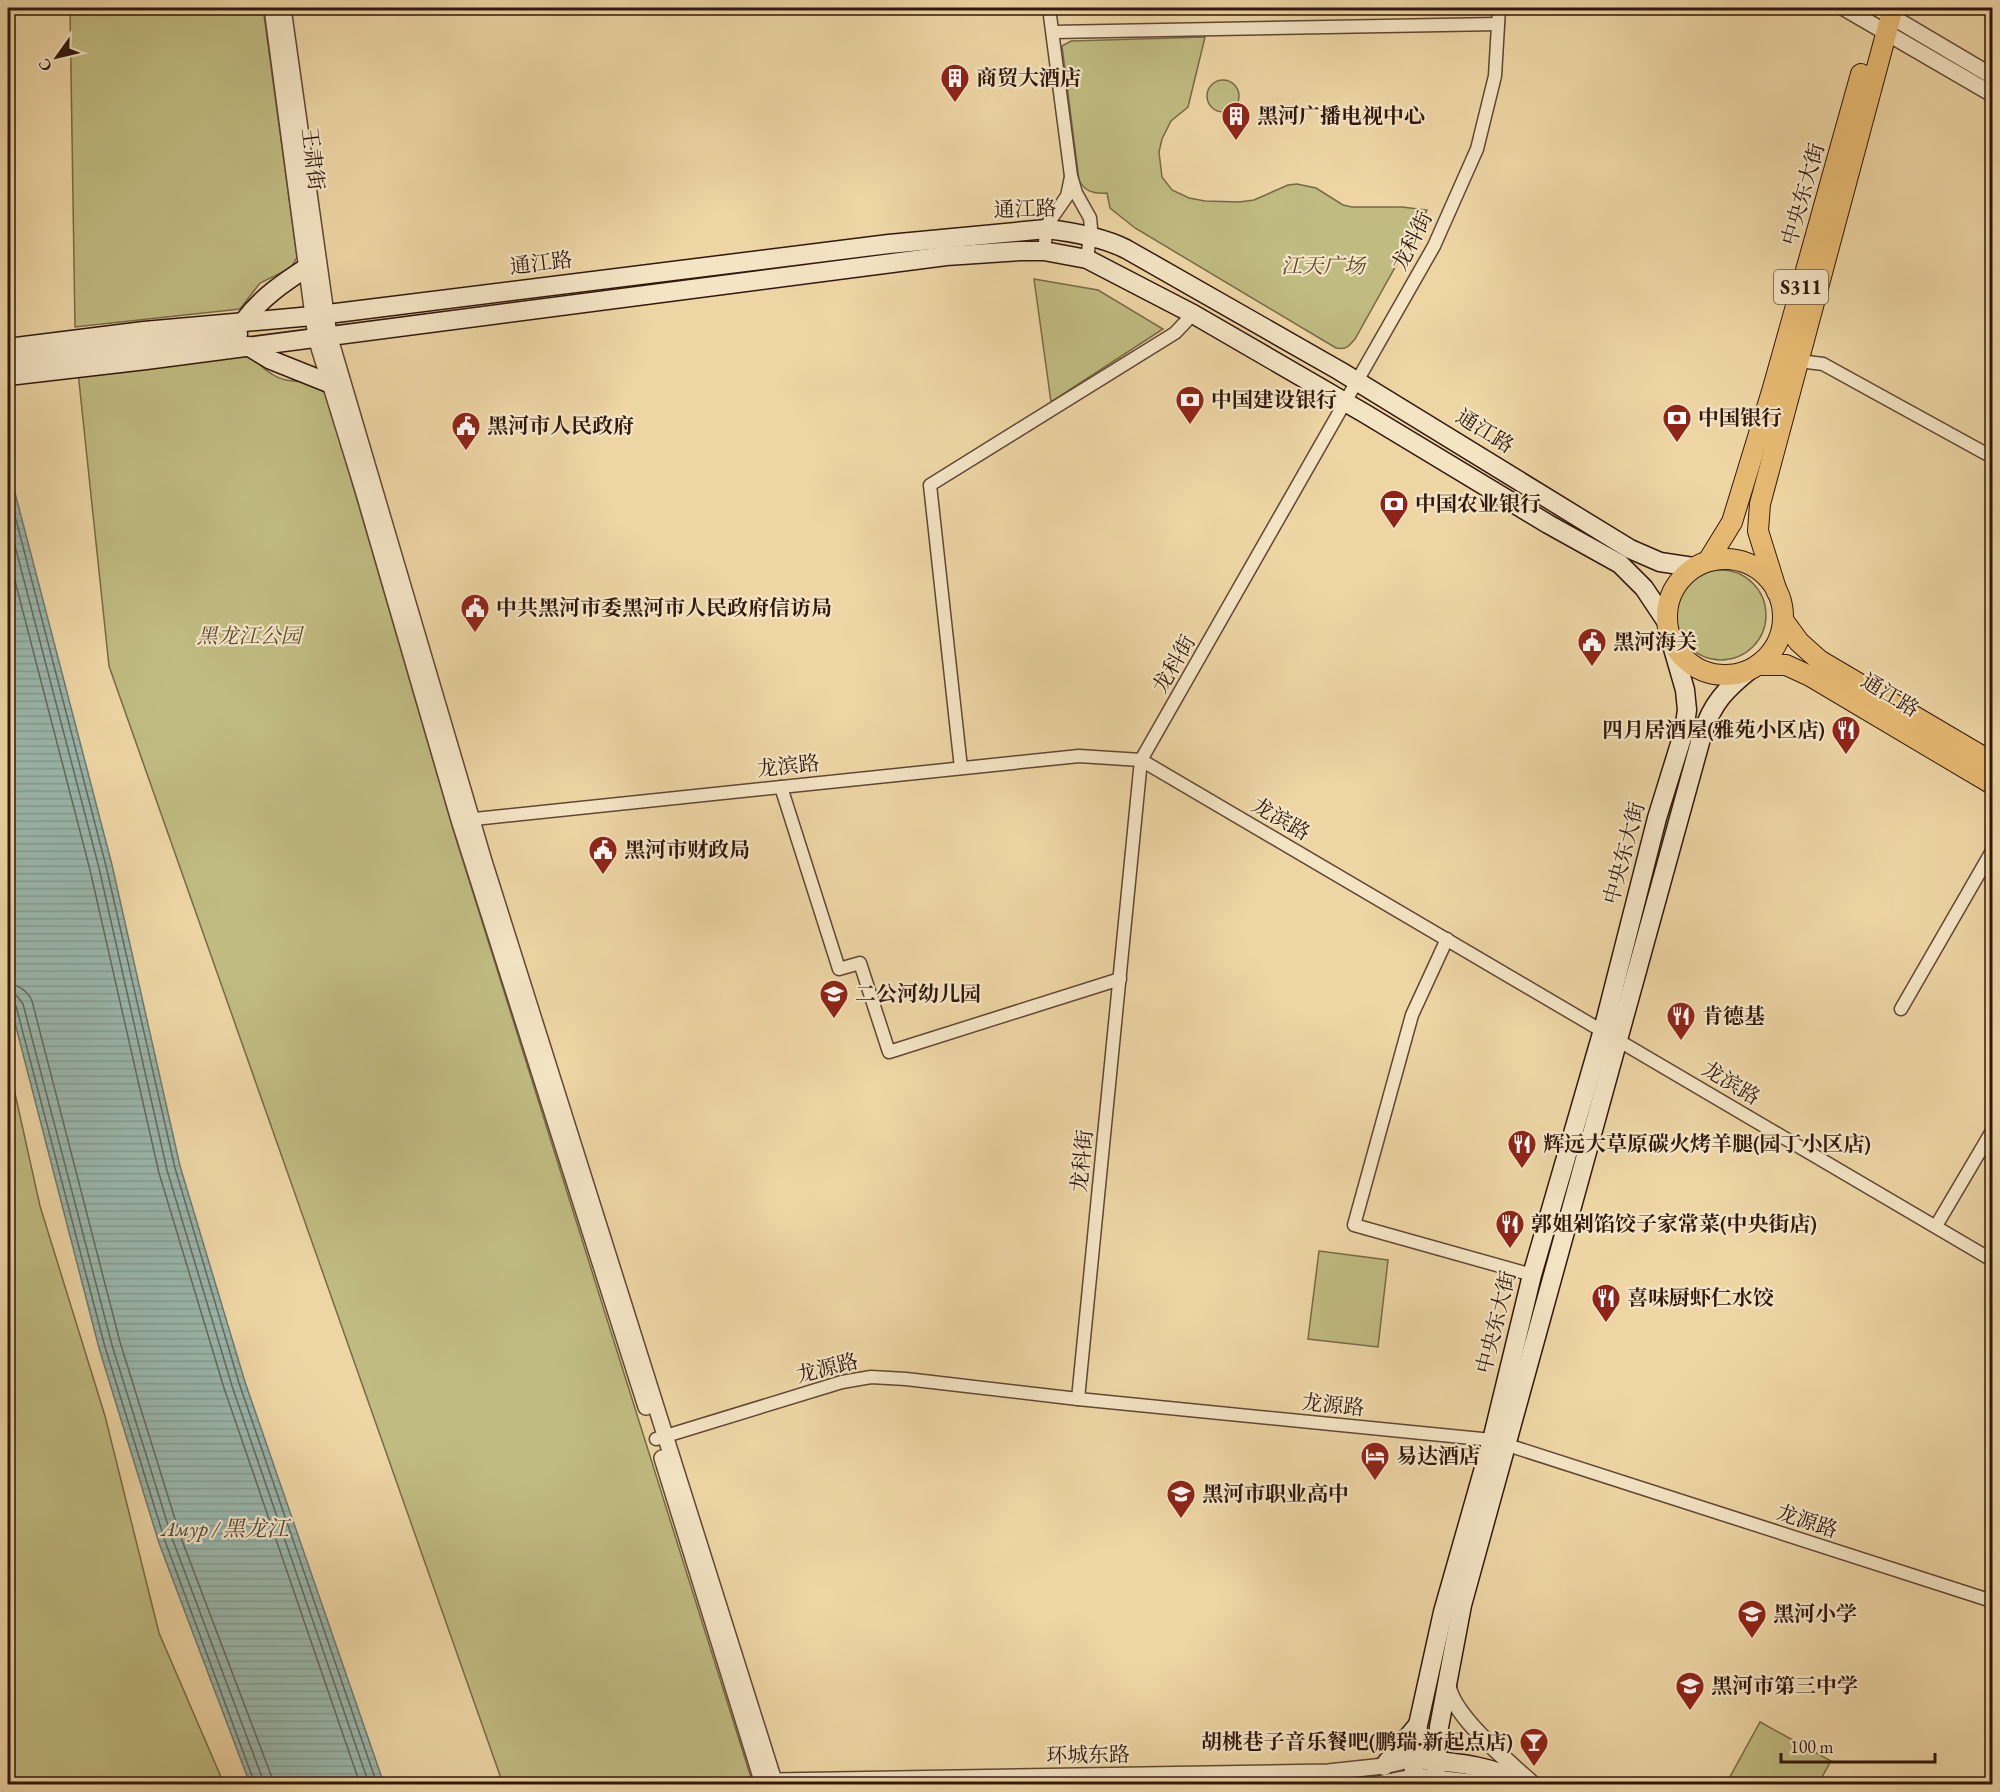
<svg xmlns="http://www.w3.org/2000/svg" width="2000" height="1792" font-family="'EB Garamond','Noto Serif SC',serif">
	<style>
		.green { fill: #bfbb81; stroke: #786947; stroke-width: 1.5 }
		.water { fill: url(#water-rules); stroke: #70786d; stroke-width: 1.5 }
		.lines { fill: none; stroke-linecap: round; stroke-linejoin: round }
		.shore { stroke: #66685d; stroke-width: 1.5 }
		.minor-casing { stroke: #604633; stroke-width: 15 }
		.tertiary-casing { stroke: #604633; stroke-width: 18 }
		.secondary-casing { stroke: #31170d; stroke-width: 21 }
		.primary-casing { stroke: #31170d; stroke-width: 22 }
		.minor { stroke: #f3e4c4; stroke-width: 12 }
		.tertiary { stroke: #f3e4c4; stroke-width: 15 }
		.secondary { stroke: #f3e4c4; stroke-width: 18 }
		.primary { stroke: #e6ba72; stroke-width: 20 }
		.labels { text-anchor: middle; stroke-width: 4.5; stroke-linejoin: round; paint-order: stroke }
		.shield { fill: #f3e4c4; stroke: #6b5444; stroke-width: 1.5 }
		.shield-label { font-size: 20px; font-weight: bold; fill: #31170d }
		.poi-label { font-size: 21px; font-weight: bold; fill: #31170d; stroke: #f3e4c4; text-anchor: start }
		.street-label { font-size: 21px; fill: #31170d; stroke: #f3e4c4 }
		.park-label { font-size: 21px; font-style: italic; fill: #5c4830; stroke: #f3e4c4 }
		.water-label { font-size: 22px; font-style: italic; fill: #50473d; stroke: #f3e4c4 }
	</style>
	<defs>
		<pattern id="water-rules" width="6" height="5" patternUnits="userSpaceOnUse" patternTransform="scale(1.5)"><rect width="6" height="5" fill="#9ab8ad"/><path d="M0 2.5h6" fill="none" stroke="#859d94"/></pattern>
	</defs>
	<rect width="100%" height="100%" fill="#edd5a4"/>
	<filter id="stains"><feTurbulence type="fractalNoise" baseFrequency=".00333" numOctaves="4"/><feColorMatrix values="0 0 0 0 .2 0 0 0 0 .09 0 0 0 0 .02 0 0 0 .5 -.17"/></filter>
	<radialGradient id="worn" r=".72"><stop offset=".6" stop-color="#630" stop-opacity="0"/><stop offset="1" stop-color="#630" stop-opacity=".3"/></radialGradient>
	<g class="green">
		<path d="M70 8H263L297 257 291 268 260 283 240 309 75 327Z"/>
		<path d="M1205 37 1188 107 1171 121 1162 139 1159 152 1162 177 1172 190 1189 198 1205 201 1239 202 1254 200 1288 185 1297 184 1316 188 1343 205 1352 207H1402L1427 210 1355 339C1349 346 1346 350 1336 348L1135 228 1110 208 1107 193C1094 194 1085 192 1079 180L1062 46 1071 41Z"/>
		<circle cx="1223" cy="96" r="16"/>
		<path d="M1034 279 1098 290 1163 329 1051 402Z"/>
		<path d="M248 352C257 363 271 377 286 380 308 384 308 378 326 393L453 829 753 1784H503L109 666 78 372Z"/>
		<circle cx="1721" cy="615" r="45"/>
		<path d="M8 1062 40 1206 105 1416 159 1633 224 1784H8Z"/>
		<path d="M1319 1251 1388 1260 1378 1347 1308 1339Z"/>
		<path d="M1760 1722 1831 1761 1818 1784H1726Z"/>
	</g>
	<path class="water" d="M8 466 112 865 180 1166 245 1382 384 1784H250L159 1543 99 1348 8 996Z"/>
	<g class="lines">
		<g class="shore">
			<path d="M8 489 106 866 175 1168 239 1383 377 1784"/>
			<path d="M8 519 99 868 167 1170 232 1386 369 1784"/>
			<path d="M8 554 90 870 159 1173 224 1388 360 1784"/>
			<path d="M8 984C19 985 27 990 32 1001L120 1342 180 1535 271 1775 272 1784"/>
			<path d="M8 993 17 996 23 1004 112 1345 172 1538 262 1777 263 1784"/>
			<path d="M8 1001 13 1002 16 1006 105 1347 165 1541 255 1784"/>
		</g>
		<g class="minor-casing">
			<g id="minor">
				<path d="M1049 8 1071 176 1076 193 1090 218 1091 228 1087 259"/>
				<path d="M1053 32 1498 24"/>
				<path d="M1044 251 1047 225 1067 196 1071 177"/>
				<path d="M1799 361 1823 364 1992 457"/>
				<path d="M961 768 930 485 1175 333 1193 314"/>
				<path d="M781 787 839 969 860 963 889 1052 1120 979"/>
				<path d="M465 820 1079 756 1141 760 1992 1260"/>
				<path d="M1447 939 1412 1015 1354 1225 1532 1275"/>
				<path d="M1901 1009 1992 851"/>
				<path d="M1936 1226 1992 1131"/>
				<path d="M1078 1399 1141 760 1434 246 1477 149 1495 76 1499 8"/>
				<path d="M656 1439 842 1382 871 1377 906 1379 1078 1399 1492 1440 1992 1601"/>
			</g>
		</g>
		<g class="tertiary-casing">
			<g id="tertiary">
				<path d="M272 8 316 338 363 490 459 820 646 1407"/>
				<path d="M283 8 329 335 484 861 775 1784"/>
				<path d="M1844 8 1992 94"/>
				<path d="M1877 8 1992 76"/>
				<path d="M662 1458 763 1784"/>
				<path d="M1448 1683C1449 1713 1510 1763 1533 1784"/>
				<path d="M765 1784 774 1781 1328 1772 1384 1766 1413 1759"/>
				<path d="M1288 1784H1328"/>
				<path d="M1377 1784 1413 1777 1416 1784"/>
			</g>
		</g>
		<g class="secondary-casing">
			<g id="secondary">
				<path d="M244 321C261 298 283 283 306 268"/>
				<path d="M248 346 271 360 331 384"/>
				<path d="M8 348 144 331 312 316 889 244 1046 229C1073 232 1102 237 1126 249L1340 371 1630 549 1660 562 1693 567"/>
				<path d="M8 363 238 334"/>
				<path d="M8 376 146 360 946 256 1020 251H1044L1087 259 1112 272 1193 314 1364 413 1548 524 1620 564 1644 588 1666 621"/>
				<path d="M1425 1760C1459 1763 1494 1766 1523 1784"/>
				<path d="M1384 1766 1417 1726"/>
				<path d="M1435 1779 1439 1727 1462 1605 1702 735C1712 703 1726 689 1751 669"/>
				<path d="M1475 1784 1413 1777 1418 1725 1443 1612 1492 1440 1532 1275 1603 1030 1657 818 1684 731 1687 710 1685 690 1670 638"/>
			</g>
		</g>
		<g class="primary-casing">
			<g id="primary">
				<circle cx="1725" cy="617" r="58"/>
				<path d="M1708 561 1732 522 1773 388 1861 74"/>
				<path d="M1777 592 1758 531 1760 504 1893 8"/>
				<path d="M1783 620 1799 642 1819 660 1992 762"/>
				<path d="M1758 665H1786L1810 676 1992 784"/>
			</g>
		</g>
		<use href="#minor" class="minor"/>
		<use href="#tertiary" class="tertiary"/>
		<use href="#secondary" class="secondary"/>
		<use href="#primary" class="primary"/>
	</g>
	<defs>
		<g id="building-pin" transform="scale(1.5)"><path d="M0 17L-7.5 6A9.5 9.5 0 1 1 7.5 6Z" fill="#8f2418" stroke="#f3e4c4"/><path d="M-4-6H4V6H1V3H-1V6H-4ZM-2.5-4.3h1.7v1.8h-1.7ZM.8-4.3h1.7v1.8H.8ZM-2.5-1h1.7V.8h-1.7ZM.8-1h1.7V.8H.8Z" fill="#fff"/></g>
		<g id="bank-pin" transform="scale(1.5)"><path d="M0 17L-7.5 6A9.5 9.5 0 1 1 7.5 6Z" fill="#8f2418" stroke="#f3e4c4"/><path d="M-6-4H6V4H-6ZM0-2.3a2.3 2.3 0 1 0 0 4.6a2.3 2.3 0 1 0 0-4.6Z" fill="#fff"/></g>
		<g id="civic-pin" transform="scale(1.5)"><path d="M0 17L-7.5 6A9.5 9.5 0 1 1 7.5 6Z" fill="#8f2418" stroke="#f3e4c4"/><path d="M-.6-6.5H3V-4.5H.6V-3L4-1V1h2V6H-6V1h2V-1L-.6-3ZM-1.2 2.5V6h2.4V2.5Z" fill="#fff"/></g>
		<g id="restaurant-pin" transform="scale(1.5)"><path d="M0 17L-7.5 6A9.5 9.5 0 1 1 7.5 6Z" fill="#8f2418" stroke="#f3e4c4"/><path d="M-5-6h1v4h1v-4h1v4h1v-4h1v5L-1.5 .5V6h-2V.5L-5-1ZM5-6V6H3V1.5H1.5Q1.5-4 5-6Z" fill="#fff"/></g>
		<g id="school-pin" transform="scale(1.5)"><path d="M0 17L-7.5 6A9.5 9.5 0 1 1 7.5 6Z" fill="#8f2418" stroke="#f3e4c4"/><path d="M0-5L7-2L0 1L-7-2ZM-4 1L0 2.5L4 1V4Q0 6-4 4Z" fill="#fff"/></g>
		<g id="hotel-pin" transform="scale(1.5)"><path d="M0 17L-7.5 6A9.5 9.5 0 1 1 7.5 6Z" fill="#8f2418" stroke="#f3e4c4"/><path d="M-6-4.5h1.5V1H6V5H4.5V3h-9V5H-6ZM-4 0a1.8 1.8 0 1 1 3.6 0ZM.5 0V-2.5h3Q6-2.5 6 0Z" fill="#fff"/></g>
		<g id="bar-pin" transform="scale(1.5)"><path d="M0 17L-7.5 6A9.5 9.5 0 1 1 7.5 6Z" fill="#8f2418" stroke="#f3e4c4"/><path d="M-6-5H6L.8 .8V4.5H3.5V6h-7V4.5H-.8V.8Z" fill="#fff"/></g>
	</defs>
	<g fill-rule="evenodd">
		<use href="#building-pin" x="955" y="78"/>
		<use href="#building-pin" x="1236" y="116"/>
		<use href="#bank-pin" x="1190" y="400"/>
		<use href="#bank-pin" x="1677" y="418"/>
		<use href="#civic-pin" x="466" y="426"/>
		<use href="#bank-pin" x="1394" y="504"/>
		<use href="#civic-pin" x="475" y="608"/>
		<use href="#civic-pin" x="1592" y="642"/>
		<use href="#restaurant-pin" x="1846" y="730"/>
		<use href="#civic-pin" x="603" y="850"/>
		<use href="#school-pin" x="834" y="994"/>
		<use href="#restaurant-pin" x="1681" y="1016"/>
		<use href="#restaurant-pin" x="1522" y="1144"/>
		<use href="#restaurant-pin" x="1510" y="1224"/>
		<use href="#restaurant-pin" x="1606" y="1298"/>
		<use href="#hotel-pin" x="1375" y="1456"/>
		<use href="#school-pin" x="1181" y="1494"/>
		<use href="#school-pin" x="1752" y="1614"/>
		<use href="#school-pin" x="1690" y="1686"/>
		<use href="#bar-pin" x="1534" y="1742"/>
	</g>
	<g class="labels">
		<rect class="shield" x="1774" y="270" width="54" height="34" rx="4.5"/>
		<g class="shield-label">
			<text x="1801" y="294">S311</text>
		</g>
		<g class="poi-label">
			<text x="976" y="85">商贸大酒店</text>
			<text x="1257" y="123">黑河广播电视中心</text>
			<text x="1211" y="407">中国建设银行</text>
			<text x="1698" y="425">中国银行</text>
			<text x="487" y="433">黑河市人民政府</text>
			<text x="1415" y="511">中国农业银行</text>
			<text x="496" y="615">中共黑河市委黑河市人民政府信访局</text>
			<text x="1613" y="649">黑河海关</text>
			<text x="1825" y="737" text-anchor="end">四月居酒屋(雅苑小区店)</text>
			<text x="624" y="857">黑河市财政局</text>
			<text x="855" y="1001">二公河幼儿园</text>
			<text x="1702" y="1023">肯德基</text>
			<text x="1543" y="1151">辉远大草原碳火烤羊腿(园丁小区店)</text>
			<text x="1531" y="1231">郭姐剁馅饺子家常菜(中央街店)</text>
			<text x="1627" y="1305">喜味厨虾仁水饺</text>
			<text x="1396" y="1463">易达酒店</text>
			<text x="1202" y="1501">黑河市职业高中</text>
			<text x="1773" y="1621">黑河小学</text>
			<text x="1711" y="1693">黑河市第三中学</text>
			<text x="1513" y="1749" text-anchor="end">胡桃巷子音乐餐吧(鹏瑞·新起点店)</text>
		</g>
		<g class="street-label">
			<text transform="translate(313 159) rotate(83)" y="7">王肃街</text>
			<text transform="translate(1803 194) rotate(-74)" y="7">中央东大街</text>
			<text transform="translate(1025 209) rotate(-2)" y="7">通江路</text>
			<text transform="translate(1412 241) rotate(-63)" y="7">龙科街</text>
			<text transform="translate(541 263) rotate(-7)" y="7">通江路</text>
			<text transform="translate(1485 431) rotate(32)" y="7">通江路</text>
			<text transform="translate(1174 664) rotate(-60)" y="7">龙科街</text>
			<text transform="translate(1890 695) rotate(31)" y="7">通江路</text>
			<text transform="translate(788 766) rotate(-6)" y="7">龙滨路</text>
			<text transform="translate(1281 819) rotate(30)" y="7">龙滨路</text>
			<text transform="translate(1624 853) rotate(-75)" y="7">中央东大街</text>
			<text transform="translate(1731 1083) rotate(31)" y="7">龙滨路</text>
			<text transform="translate(1082 1161) rotate(-84)" y="7">龙科街</text>
			<text transform="translate(1496 1322) rotate(-76)" y="7">中央东大街</text>
			<text transform="translate(827 1368) rotate(-14)" y="7">龙源路</text>
			<text transform="translate(1333 1405) rotate(6)" y="7">龙源路</text>
			<text transform="translate(1807 1521) rotate(18)" y="7">龙源路</text>
			<text transform="translate(1088 1755) rotate(-1)" y="7">环城东路</text>
		</g>
		<g class="park-label">
			<text x="1323" y="273">江天广场</text>
			<text x="249" y="643">黑龙江公园</text>
		</g>
		<g class="water-label">
			<text x="225" y="1536">Амур / 黑龙江</text>
		</g>
	</g>
	<rect width="2000" height="1792" fill="none" stroke="#edd5a4" stroke-width="30"/>
	<rect x="9" y="9" width="1982" height="1774" fill="none" stroke="#31170d" stroke-width="3"/>
	<rect x="15" y="15" width="1970" height="1762" fill="none" stroke="#31170d" stroke-width="1.5"/>
	<g transform="translate(57 57) rotate(236)" stroke="#f3e4c4" stroke-width="4.5" paint-order="stroke">
	<path d="M0-4.5L10 22L0 15L-10 22Z" fill="#31170d"/>
	<text y="-9" font-size="16" font-weight="bold" text-anchor="middle" fill="#31170d">С</text>
	</g>
	<path d="M1781 1753v9h154v-9" fill="none" stroke="#31170d" stroke-width="3"/>
	<text x="1790" y="1753" font-size="18" fill="#31170d" stroke="#f3e4c4" stroke-width="4.5" paint-order="stroke">100 m</text>
	<rect width="100%" height="100%" filter="url(#stains)"/>
	<rect width="100%" height="100%" fill="url(#worn)"/>
</svg>
